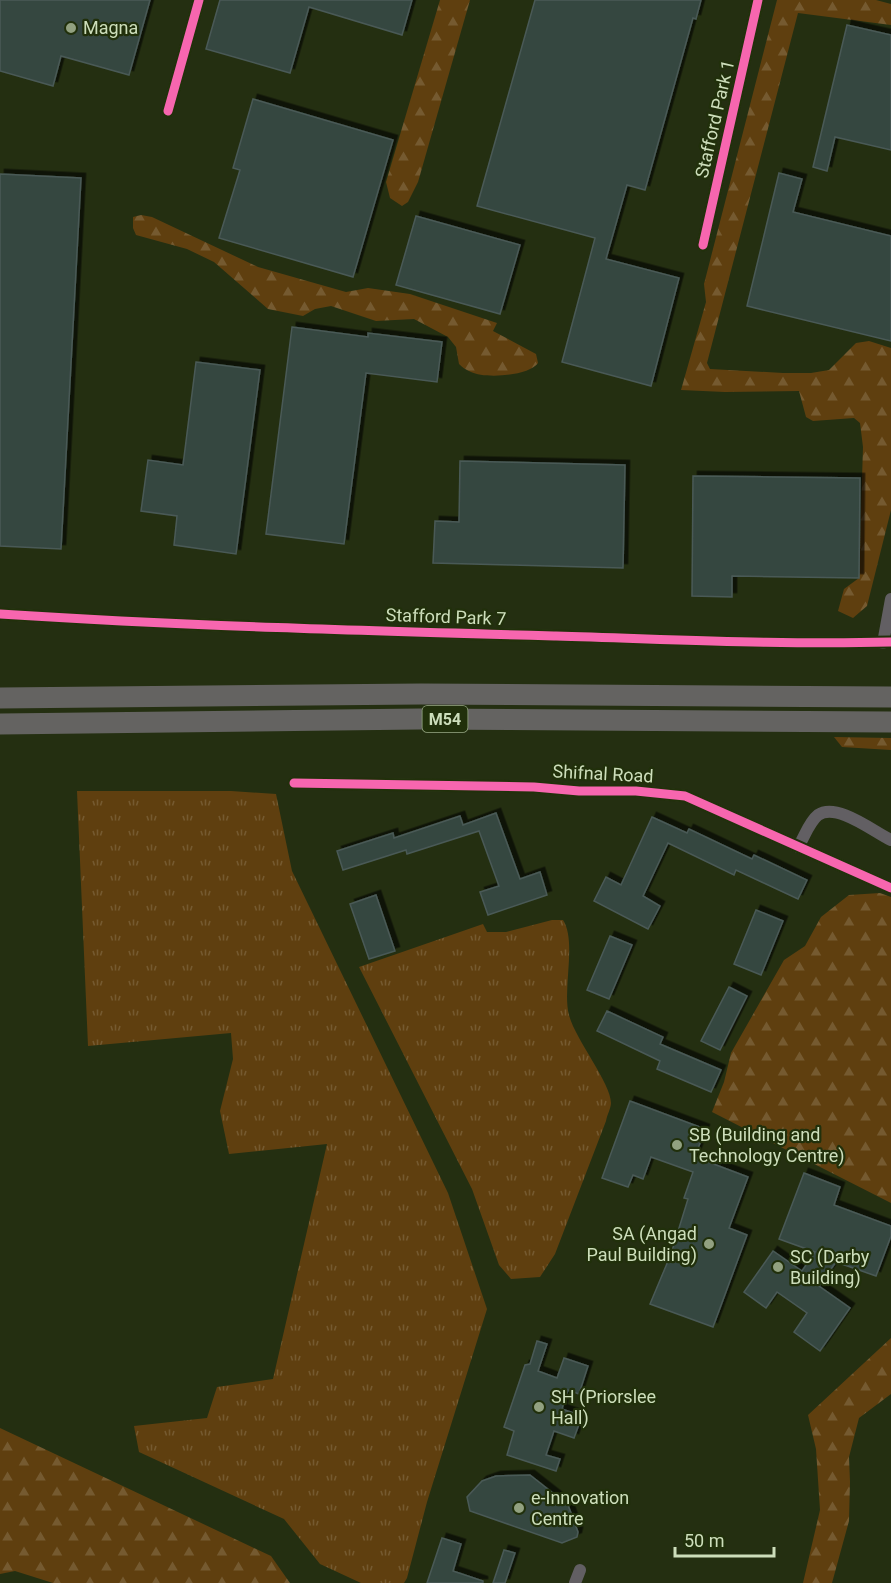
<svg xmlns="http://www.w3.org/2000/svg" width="891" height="1583" font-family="Roboto,sans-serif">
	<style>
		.forest { fill: url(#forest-firs) }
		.park { fill: url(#park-tufts) }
		.building { fill: #364641; stroke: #4a5a57; stroke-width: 1.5; filter: url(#shadow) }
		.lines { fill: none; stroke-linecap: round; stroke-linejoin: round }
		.street { stroke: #625f63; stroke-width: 12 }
		.highway { stroke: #646361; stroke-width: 21 }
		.cycleway-casing { stroke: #21300b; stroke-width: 13 }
		.cycleway { stroke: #f766af; stroke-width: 9 }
		.poi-dot { fill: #92a180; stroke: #21300b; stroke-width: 2 }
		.labels { text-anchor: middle; stroke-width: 4.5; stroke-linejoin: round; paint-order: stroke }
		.shield { fill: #21300b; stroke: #99aa86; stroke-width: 1.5 }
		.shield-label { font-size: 16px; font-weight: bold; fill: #cddebb }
		.poi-label { font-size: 18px; fill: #cddebb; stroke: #21300b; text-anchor: start }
		.street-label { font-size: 18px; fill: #cddebb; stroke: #21300b }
	</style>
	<defs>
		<pattern id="forest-firs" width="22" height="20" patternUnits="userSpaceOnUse" patternTransform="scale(1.5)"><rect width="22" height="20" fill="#5f3f0f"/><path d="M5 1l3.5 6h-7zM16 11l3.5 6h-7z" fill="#755a30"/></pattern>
		<pattern id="park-tufts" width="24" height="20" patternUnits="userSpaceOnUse" patternTransform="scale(1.5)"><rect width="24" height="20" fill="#5f3f0f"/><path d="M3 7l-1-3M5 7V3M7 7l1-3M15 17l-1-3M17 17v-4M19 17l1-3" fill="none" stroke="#755a30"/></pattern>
		<filter id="shadow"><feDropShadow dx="4.5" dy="-4.5" stdDeviation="0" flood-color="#0009"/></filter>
	</defs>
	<rect width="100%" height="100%" fill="#242f11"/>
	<g class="forest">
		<path d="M440 0H470L418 182 408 202 402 206 390 198 386 182Z"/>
		<path d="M777 0H876L891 4V25L798 13 707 363 710 369 783 373H811L829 370 856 343 869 341 891 348V510L867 606 853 618 838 611 844 589 859 578 863 447 860 423 854 418 813 421 806 417 799 391 725 392 681 390 706 302 704 284Z"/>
		<path d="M141 215 152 217 258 267 346 292 368 288 410 294 497 323 493 331 536 354 538 363C529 376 485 379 471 372 466 370 462 367 459 364L456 347 448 337 414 319 376 321 331 306 315 309 303 316 268 309 214 262 187 249 136 235 133 228V217Z"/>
		<path d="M834 737 891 738V750L842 747Z"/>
		<path d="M880 893 891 897V1203L712 1112 724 1082 731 1053 784 960 805 946 821 917 849 895Z"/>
		<path d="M891 1338V1394L859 1418 849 1457 850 1482 849 1521 832 1583H803L820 1510 816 1449 808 1415Z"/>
		<path d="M0 1428 271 1556 290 1583H53L15 1571 0 1574Z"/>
	</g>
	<g class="park">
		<path d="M231 791 276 794 292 871 448 1193 487 1309 427 1502 407 1578 404 1583H361L320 1564 284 1519 139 1452 134 1426 207 1418 217 1387 273 1379 327 1144 229 1154 220 1111 233 1059 231 1033 88 1046 77 791Z"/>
		<path d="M552 920H563C577 942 562 989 569 1015 575 1039 611 1083 611 1103 611 1108 607 1115 606 1121L555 1254 540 1277 511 1279 499 1265 472 1189 359 967 483 924 487 932H506Z"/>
	</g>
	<g class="building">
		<path d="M0 0H150L129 75 61 56 53 86 0 71Z"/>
		<path d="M220 0H412L402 35 309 7 290 73 206 49Z"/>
		<path d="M535 0H701L696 19 693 18 645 190 627 185 606 259 679 278 651 386 562 362 595 238 477 206Z"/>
		<path d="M847 25 891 35V150L835 137 827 171 813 167Z"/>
		<path d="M253 99 393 140 353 277 219 238 240 170 233 168Z"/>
		<path d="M779 173 802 179 793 212 891 236V341L747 306Z"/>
		<path d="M0 174 81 178 61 549 0 546Z"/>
		<path d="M416 216 520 245 500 314 396 285Z"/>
		<path d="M292 327 368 337V333L442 342 437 382 366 373 344 544 266 534Z"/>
		<path d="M196 362 260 370 236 554 174 545 177 516 141 511 148 460 183 465Z"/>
		<path d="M460 461 625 465 623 568 433 563 435 521 459 522Z"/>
		<path d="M693 476 860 478 859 578 732 576V597L692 596Z"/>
		<path d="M496 813 520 879 540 872 547 895 488 915 480 892 499 886 479 831 407 854 406 850 343 870 337 851 393 833 394 838 460 816 463 825Z"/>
		<path d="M652 817 687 833 689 829 752 859 754 855 807 880 798 899 736 870 734 875 668 843 643 896 660 906 648 929 594 901 606 877 621 885Z"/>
		<path d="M376 895 395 951 369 959 350 904Z"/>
		<path d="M756 910 783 921 761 975 734 964Z"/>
		<path d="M610 936 632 945 609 999 587 990Z"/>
		<path d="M729 987 747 996 720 1050 701 1041Z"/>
		<path d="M607 1011 663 1037 660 1044 721 1070 711 1092 657 1069 660 1061 597 1031Z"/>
		<path d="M630 1101 705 1129 695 1157 748 1177 729 1228 747 1235 713 1327 650 1304 671 1254 688 1199 684 1198 693 1172 651 1157 643 1179 633 1175 628 1187 602 1178Z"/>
		<path d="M804 1173 840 1187 834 1205 891 1226V1236L876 1276 836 1262 819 1286 850 1308 820 1351 794 1332 807 1313 777 1292 766 1308 744 1292 773 1251 802 1271 815 1252 779 1239Z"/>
		<path d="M537 1341 547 1344 538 1371 557 1378 564 1358 588 1366 579 1394 568 1390 562 1409 582 1416 574 1438 554 1431 546 1455 560 1459 556 1471 507 1455 514 1431 504 1427 525 1365 530 1364Z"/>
		<path d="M530 1475 568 1505 578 1532 577 1537 562 1543 470 1511 467 1497 482 1481 496 1476Z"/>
		<path d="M442 1538 461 1544 453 1571 483 1581V1583H427Z"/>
		<path d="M504 1550 515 1553 505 1583H493Z"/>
	</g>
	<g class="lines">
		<g class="street">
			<path d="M168 111 199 0"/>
			<path d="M703 245 758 0"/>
			<path d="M0 614C185 626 371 631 556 636 668 639 780 645 891 642"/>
			<path d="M883 643 891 599"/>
			<path d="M294 783 534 787 579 791H636L685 796 891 888"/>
			<path d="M798 847C804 838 809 822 818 815 837 802 874 832 891 840"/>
			<path d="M575 1583 580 1570"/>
		</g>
		<g class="highway">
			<path d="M0 698 421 694 891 697"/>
			<path d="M0 724 419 719 891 722"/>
		</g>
		<g class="cycleway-casing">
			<g id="cycleway">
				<path d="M168 111 199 0"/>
				<path d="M703 245 758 0"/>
				<path d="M0 614C185 626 371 631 556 636 668 639 780 645 891 642"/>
				<path d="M294 783 534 787 579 791H636L685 796 891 888"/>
			</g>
		</g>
		<use href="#cycleway" class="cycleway"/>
	</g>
	<g class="poi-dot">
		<circle cx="71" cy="28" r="6"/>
		<circle cx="677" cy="1145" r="6"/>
		<circle cx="709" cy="1244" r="6"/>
		<circle cx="778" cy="1267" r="6"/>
		<circle cx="539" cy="1407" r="6"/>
		<circle cx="519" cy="1508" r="6"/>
	</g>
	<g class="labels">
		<rect class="shield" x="422.5" y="706" width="45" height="26" rx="4.5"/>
		<g class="shield-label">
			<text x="445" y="725">M54</text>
		</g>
		<g class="poi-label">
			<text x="83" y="34">Magna</text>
			<text x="689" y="1141">SB (Building and<tspan x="689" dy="21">Technology Centre)</tspan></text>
			<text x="697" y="1240" text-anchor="end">SA (Angad<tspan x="697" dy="21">Paul Building)</tspan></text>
			<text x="790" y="1263">SC (Darby<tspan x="790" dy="21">Building)</tspan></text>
			<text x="551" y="1403">SH (Priorslee<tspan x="551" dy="21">Hall)</tspan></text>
			<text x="531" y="1504">e-Innovation<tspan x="531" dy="21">Centre</tspan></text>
		</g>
		<g class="street-label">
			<text transform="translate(715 119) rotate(-77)" y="6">Stafford Park 1</text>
			<text transform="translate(446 617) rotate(2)" y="6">Stafford Park 7</text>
			<text transform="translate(603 774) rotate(3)" y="6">Shifnal Road</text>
		</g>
	</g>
	<path d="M675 1547v9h99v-9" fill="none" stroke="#cddebb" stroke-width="3"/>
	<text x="684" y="1547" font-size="18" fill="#cddebb" stroke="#21300b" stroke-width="4.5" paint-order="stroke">50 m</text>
</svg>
